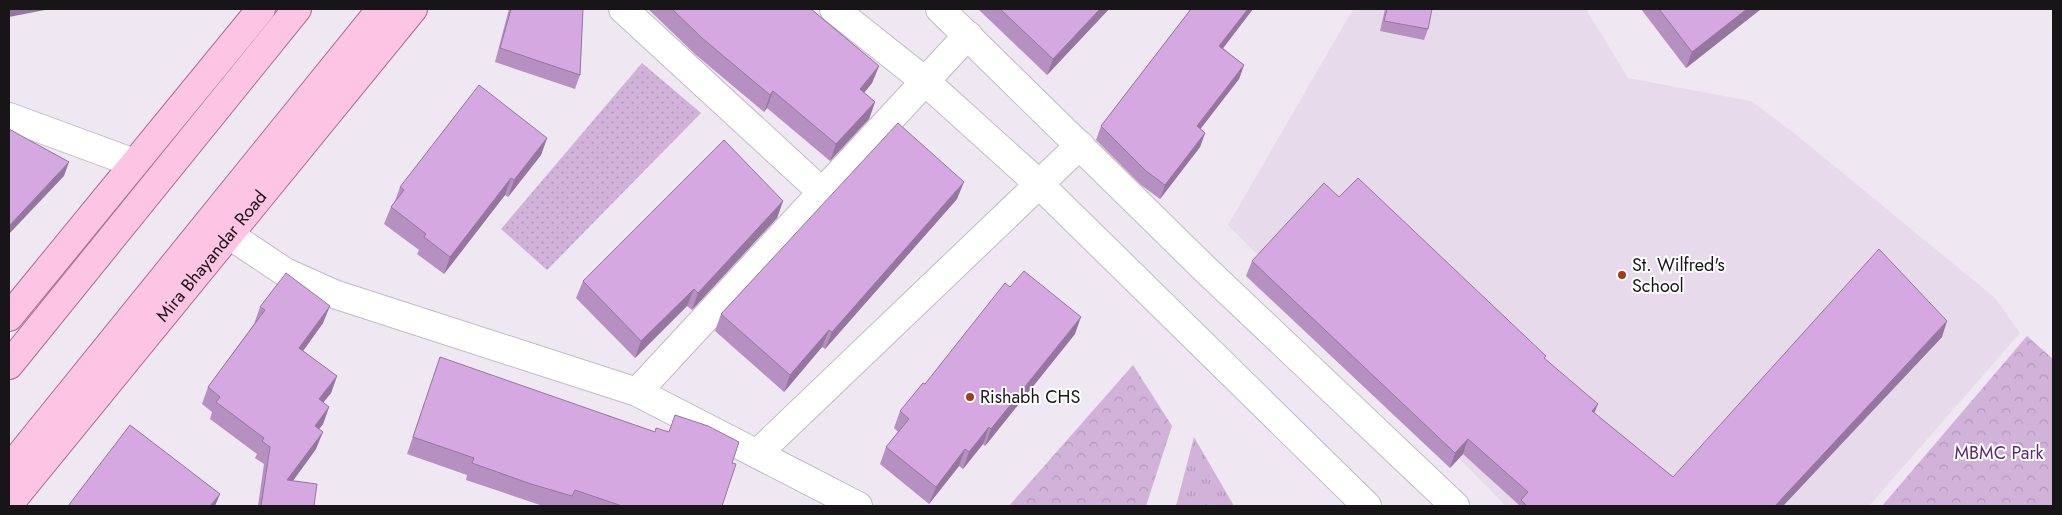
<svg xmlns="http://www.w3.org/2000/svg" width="2062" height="515" font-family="Jost,sans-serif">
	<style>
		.built { fill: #e7dbeb }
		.grass { fill: url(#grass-tufts) }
		.park { fill: url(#park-crowns) }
		.garden { fill: url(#garden-dots) }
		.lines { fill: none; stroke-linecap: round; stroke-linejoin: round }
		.street-casing { stroke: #c1bac3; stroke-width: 30 }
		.primary-casing { stroke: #ac6d91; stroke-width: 30 }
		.street { stroke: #fff; stroke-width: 28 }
		.primary { stroke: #fdc4e4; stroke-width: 28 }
		.wall { fill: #b790c2 }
		.shaded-wall { fill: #95769e }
		.building { fill: #d5a8e2; stroke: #95769e }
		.poi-dot { fill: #a33c1a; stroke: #fff; stroke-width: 2 }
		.labels { text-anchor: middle; stroke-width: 4; stroke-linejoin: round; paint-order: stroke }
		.street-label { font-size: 18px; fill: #181519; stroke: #fff }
		.poi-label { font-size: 18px; fill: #181519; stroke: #fff; text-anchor: start }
		.park-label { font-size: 18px; fill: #602a6e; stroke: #fff }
	</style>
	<defs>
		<pattern id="grass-tufts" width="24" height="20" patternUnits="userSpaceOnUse" patternTransform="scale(1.25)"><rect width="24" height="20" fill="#d1b3d9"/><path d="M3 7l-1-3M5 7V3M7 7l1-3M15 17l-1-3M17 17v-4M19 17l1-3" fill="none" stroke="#b399ba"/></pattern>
		<pattern id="park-crowns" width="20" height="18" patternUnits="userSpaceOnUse" patternTransform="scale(1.25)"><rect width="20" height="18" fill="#d1b3d9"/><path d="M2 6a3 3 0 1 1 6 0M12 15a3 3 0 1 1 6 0" fill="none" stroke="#b399ba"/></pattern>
		<pattern id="garden-dots" width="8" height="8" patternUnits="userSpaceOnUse" patternTransform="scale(1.25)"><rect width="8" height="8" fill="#d1b3d9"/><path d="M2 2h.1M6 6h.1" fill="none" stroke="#b399ba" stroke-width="1.8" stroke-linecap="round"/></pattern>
	</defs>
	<rect width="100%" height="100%" fill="#efe7f1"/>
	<path class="built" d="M1353 9H1586L1628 78 1751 101 1799 137 1995 298 2020 333 1869 506H1506L1228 225Z"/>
	<path class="grass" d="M1194 437 1234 506H1176Z"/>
	<g class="park">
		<path d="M2027 336 2053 359V506H1882Z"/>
		<path d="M1133 365 1172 426 1146 506H1009Z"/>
	</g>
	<path class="garden" d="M642 63 701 113 547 270 501 229Z"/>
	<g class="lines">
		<g class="street-casing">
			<g id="street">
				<path d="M623 9 823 193"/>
				<path d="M834 9 926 82 1040 185 1367 506"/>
				<path d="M940 9 1206 270 1455 506"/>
				<path d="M9 117 134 163"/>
				<path d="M228 234 285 272 334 294 637 392 858 506"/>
				<path d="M637 392 968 35"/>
				<path d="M757 454 1080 145"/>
			</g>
		</g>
		<g class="primary-casing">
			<g id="primary">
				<path d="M9 317 261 9"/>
				<path d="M9 365 297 9"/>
				<path d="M9 469 381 9"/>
				<path id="s1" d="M9 504 413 9"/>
			</g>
		</g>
		<use href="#street" class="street"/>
		<use href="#primary" class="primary"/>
	</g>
	<g class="wall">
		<path d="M509 9H583L580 75 575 89 495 62Z"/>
		<path d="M648 9H811L879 66 872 83 864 93 875 102 869 119 830 161 767 108 764 112 696 55Z"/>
		<path d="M978 9H1109L1047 75Z"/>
		<path d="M1191 9H1253L1223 48 1244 65 1239 79 1200 129 1205 133 1200 147 1160 199 1141 185 1096 140 1101 126Z"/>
		<path d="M1385 9H1432L1428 29 1424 40 1380 31Z"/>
		<path d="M1641 9H1761L1686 68Z"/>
		<path d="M547 138 541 155 508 197 505 195 444 274 417 254 419 250 384 224 391 207 395 201 400 187Z"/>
		<path d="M1339 197 1545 359 1594 413 1673 477 1942 337 1783 506H1519V505L1463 454 1450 468 1246 276 1252 261Z"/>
		<path d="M957 199 825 349 822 347 784 392 715 331 721 314Z"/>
		<path d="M783 201 777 218 692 310 687 306 635 358 576 298 583 281Z"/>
		<path d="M260 307 323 323 303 351 337 376 331 393 323 403 329 407 323 424 319 429 316 449 293 481 314 506H258L264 464 255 458 257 454 210 419 212 412 202 404 208 387 254 324Z"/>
		<path d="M1075 334 985 446 983 444 963 469 959 466 929 504 880 464 886 447 898 432 894 428 900 411Z"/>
		<path d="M440 357 732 463 722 506H543L466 480 467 475 407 454Z"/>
	</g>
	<g class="shaded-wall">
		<path d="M9 9H50L9 17Z"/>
		<path d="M1100 9H1109L1047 75 1053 59Z"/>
		<path d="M1248 9H1253L1214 60 1219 46Z"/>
		<path d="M1747 9H1761L1686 68 1692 52Z"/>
		<path d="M1244 65 1239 79 1192 140 1197 126Z"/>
		<path d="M879 66 872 83 853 106 860 89Z"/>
		<path d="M773 91 767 108 764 112 770 95Z"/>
		<path d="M875 102 869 119 830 161 836 144Z"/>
		<path d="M1205 133 1200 147 1160 199 1165 185Z"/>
		<path d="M547 138 541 155 508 197 514 180Z"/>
		<path d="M69 162 64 176 9 234V226Z"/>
		<path d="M511 178 505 195 444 274 450 257Z"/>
		<path d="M964 182 957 199 825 349 832 332Z"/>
		<path d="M783 201 777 218 692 310 698 293Z"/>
		<path d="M694 289 687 306 635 358 641 341Z"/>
		<path d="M330 306 323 323 293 365 299 348Z"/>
		<path d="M1081 317 1075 334 985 446 991 429Z"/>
		<path d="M1947 321 1942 337 1783 506H1775Z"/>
		<path d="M829 330 822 347 784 392 790 375Z"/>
		<path d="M337 376 331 393 312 416 319 399Z"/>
		<path d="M1598 404 1592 419V411Z"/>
		<path d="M329 407 323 424 308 443 315 426Z"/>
		<path d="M989 427 983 444 963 469 969 452Z"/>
		<path d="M323 432 316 449 281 497 287 480Z"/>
		<path d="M1468 439 1463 454 1450 468 1455 453Z"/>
		<path d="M965 449 959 466 929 504 936 487Z"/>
		<path d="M220 494 215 506H210Z"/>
	</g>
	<g class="building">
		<path d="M511 9H583L580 75 500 48Z"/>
		<path d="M672 9H811L879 66 860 89 875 102 836 144 773 91 770 95 702 38Z"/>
		<path d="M1000 9H1100L1053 59Z"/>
		<path d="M1191 9H1248L1219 46 1244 65 1197 126 1205 133 1165 185 1146 171 1101 126Z"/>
		<path d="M1387 9H1432L1428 29 1384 21Z"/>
		<path d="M1659 9H1747L1692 52Z"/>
		<path d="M479 85 547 138 514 180 511 178 450 257 424 237 426 234 391 207 404 190 400 187Z"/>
		<path d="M898 123 964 182 832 332 829 330 790 375 721 314Z"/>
		<path d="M9 129 69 162 9 226Z"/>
		<path d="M724 140 783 201 698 293 694 289 641 341 583 281Z"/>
		<path d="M1358 178 1546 356 1544 358 1598 404 1592 411 1673 477 1879 249 1947 321 1775 506H1527L1521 500 1528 492 1468 439 1455 453 1252 261 1324 183 1339 197Z"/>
		<path d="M1024 271 1081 317 991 429 989 427 969 452 965 449 936 487 886 447 909 419 900 411 923 383 925 384 1005 283 1010 287Z"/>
		<path d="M286 273 330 306 299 348 337 376 319 399 329 407 315 426 323 432 287 480 317 484 314 506H261L270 447 262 441 264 438 216 402 220 397 208 387 265 310 260 307Z"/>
		<path d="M440 357 655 432 656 428 669 432 675 415 708 426 739 442 732 463 736 464 722 506H622L575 490 572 496 531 484 472 463 474 458 413 437Z"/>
		<path d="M130 425 220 494 210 506H68Z"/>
	</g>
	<g class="poi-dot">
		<circle cx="1622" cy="275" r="5"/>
		<circle cx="970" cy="397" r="5"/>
	</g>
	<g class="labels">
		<g class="street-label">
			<text dy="6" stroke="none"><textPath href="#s1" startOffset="320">Mira Bhayandar Road</textPath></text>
		</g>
		<g class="poi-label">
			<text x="1632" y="271">St. Wilfred's<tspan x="1632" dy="21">School</tspan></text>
			<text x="980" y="403">Rishabh CHS</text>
		</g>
		<g class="park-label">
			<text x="1999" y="459">MBMC Park</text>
		</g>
	</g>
	<rect width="2062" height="515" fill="none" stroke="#181519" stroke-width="20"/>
</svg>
